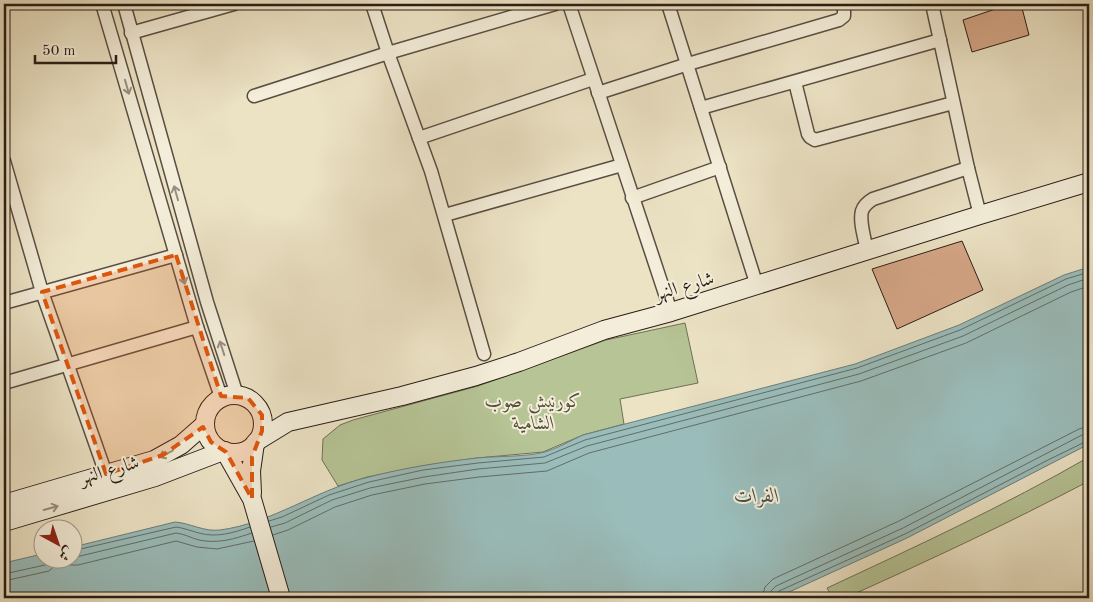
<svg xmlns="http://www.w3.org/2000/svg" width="1093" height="602" font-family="'Old Standard TT',Amiri,serif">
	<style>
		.green { fill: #b6c496; stroke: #707056 }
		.water { fill: #9abdbb; stroke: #6d7d79 }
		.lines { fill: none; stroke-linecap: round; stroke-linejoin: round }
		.shore { stroke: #626d68; stroke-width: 1 }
		.building { fill: #d6a788; stroke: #291d16 }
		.minor-casing { stroke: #5a4e42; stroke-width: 15 }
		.secondary-casing { stroke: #291d16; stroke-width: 20 }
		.minor { stroke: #f3edd9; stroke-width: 12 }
		.secondary { stroke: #f3edd9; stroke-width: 18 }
		.oneway { stroke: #988f81 }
		.marked { fill: #de560c; fill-opacity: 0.2; stroke: #de560c; stroke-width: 4; stroke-dasharray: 10 6; stroke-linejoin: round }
		.labels { text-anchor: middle; stroke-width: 4; stroke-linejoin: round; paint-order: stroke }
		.street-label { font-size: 19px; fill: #291d16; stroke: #f3edd9 }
		.park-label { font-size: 19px; font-style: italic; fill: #534f3c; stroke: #f3edd9 }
		.water-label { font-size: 20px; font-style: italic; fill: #4b4d48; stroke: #f3edd9 }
	</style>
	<rect width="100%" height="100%" fill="#ece3c5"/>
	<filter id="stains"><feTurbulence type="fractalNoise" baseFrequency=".004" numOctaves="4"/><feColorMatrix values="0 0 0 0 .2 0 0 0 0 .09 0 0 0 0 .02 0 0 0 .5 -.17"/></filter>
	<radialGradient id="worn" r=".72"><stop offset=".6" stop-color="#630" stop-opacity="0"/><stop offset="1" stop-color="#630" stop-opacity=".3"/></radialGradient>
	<g class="green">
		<path d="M685 323 698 383 620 399 624 424 583 435 543 452 477 458 422 466 367 477 338 486 322 460 323 439 340 425 353 420 478 386 606 340Z"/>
		<path d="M1089 457V481C1009 523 928 561 845 598H833L827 588C915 547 1004 506 1089 457Z"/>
	</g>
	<path class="water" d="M1089 267V444L907 538 776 598H4V563L42 554V560H72L73 547 175 522C190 523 204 532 220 530 273 523 317 489 369 477 404 468 441 462 477 458 496 456 527 457 545 452 558 448 570 441 583 435L855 364 959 325 1064 275Z"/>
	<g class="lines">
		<g class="shore">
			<path d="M269 521 282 517 329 495 369 482 423 470 478 463 544 457 585 440 857 368 960 330 1066 279 1089 272"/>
			<path d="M271 527 285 523 332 500 370 488 424 477 478 469 545 463 587 446 859 374 963 336 1068 285 1089 278"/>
			<path d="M273 535 288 530 335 507 372 495 425 484 479 477 547 471 589 453 861 381 966 343 1071 292 1089 286"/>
			<path d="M72 551 176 527C184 528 191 531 199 533 216 538 233 533 250 527"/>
			<path d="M72 558 176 533C185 534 191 538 199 540 218 544 234 539 252 533"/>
			<path d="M4 574 45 565 52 560"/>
			<path d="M4 581 49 571 60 561 70 565H78L176 541 197 547 217 549 254 541"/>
			<path d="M762 598 765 587 773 579 899 521 1079 429 1089 426"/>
			<path d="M770 598 771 591 776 586 903 528 1082 435 1089 434"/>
			<path d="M776 598V594L779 591 905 534 1046 461 1089 440"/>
		</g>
	</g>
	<g class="building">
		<path d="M1010 4H1021L1029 35 972 52 963 20Z"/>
		<path d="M962 241 983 290 897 329 872 269Z"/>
	</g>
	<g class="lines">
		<g class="minor-casing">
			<g id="minor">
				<path d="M124 4 207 302 237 395"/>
				<path d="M372 4 388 53 431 171 484 354"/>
				<path d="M569 4 671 312"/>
				<path d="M668 4 757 286"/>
				<path d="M932 4 968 168 980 215"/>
				<path d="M103 7 197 327 221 397"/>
				<path d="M131 33 234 4"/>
				<path d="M795 82 808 134 810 137 815 140 953 103"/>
				<path d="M598 93 688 64 839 20 844 16V4"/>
				<path d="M254 96 388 53 555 4"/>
				<path d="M701 108 940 40"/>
				<path d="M419 138 593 79"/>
				<path d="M4 161 42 292 106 474"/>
				<path d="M632 198 720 167"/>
				<path d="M445 215 622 165"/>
				<path d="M867 251C865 239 859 222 862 211 864 205 868 202 873 199L968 168"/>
				<path d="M4 303 176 255"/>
				<path d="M4 383 197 327"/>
			</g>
		</g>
		<g class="secondary-casing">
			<g id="secondary">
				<circle cx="234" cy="424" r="29"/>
				<path d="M257 441 288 422 402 396 476 376 519 362 604 330 671 312 980 215 1089 182"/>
				<path d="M225 451 252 499 281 598"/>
				<path d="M252 493 251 471 255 443"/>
				<path d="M4 504 154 460 181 445 205 424"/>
				<path d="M4 522 155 477 223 451"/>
			</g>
		</g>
		<use href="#minor" class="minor"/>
		<use href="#secondary" class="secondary"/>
	</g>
	<defs><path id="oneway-shaft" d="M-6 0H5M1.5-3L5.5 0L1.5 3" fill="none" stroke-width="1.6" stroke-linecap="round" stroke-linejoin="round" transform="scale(1.25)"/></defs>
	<g class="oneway">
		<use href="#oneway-shaft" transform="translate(127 87) rotate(74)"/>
		<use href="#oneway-shaft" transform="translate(176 193) rotate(-106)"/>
		<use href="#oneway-shaft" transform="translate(183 277) rotate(74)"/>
		<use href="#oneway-shaft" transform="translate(222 348) rotate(-108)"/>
		<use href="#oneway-shaft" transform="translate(166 454) rotate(153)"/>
		<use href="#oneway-shaft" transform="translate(51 508) rotate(-16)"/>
	</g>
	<path class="marked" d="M176 255 221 396 248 398 262 415V431L252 457V499L226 452 211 442 203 427 163 455 106 474 42 292Z"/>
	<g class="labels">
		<g class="street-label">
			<text transform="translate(684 285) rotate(-16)" y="7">شارع النهر</text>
			<text transform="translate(109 469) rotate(-16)" y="7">شارع النهر</text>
		</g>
		<g class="park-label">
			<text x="534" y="407">كورنيش صوب<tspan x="534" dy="22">الشامية</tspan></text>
		</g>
		<g class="water-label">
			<text x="757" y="502">الفرات</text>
		</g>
	</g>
	<rect width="1093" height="602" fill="none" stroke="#ece3c5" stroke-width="20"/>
	<rect x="5" y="5" width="1083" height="592" fill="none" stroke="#291d16" stroke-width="2.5"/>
	<rect x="10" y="10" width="1073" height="582" fill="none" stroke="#291d16"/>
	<g transform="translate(58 544) rotate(140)"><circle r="24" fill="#f3edd9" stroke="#a29a8b"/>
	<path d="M0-4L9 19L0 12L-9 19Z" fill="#8f2418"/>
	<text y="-8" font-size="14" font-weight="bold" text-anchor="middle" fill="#291d16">ش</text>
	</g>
	<path d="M35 55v8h81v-8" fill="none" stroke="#291d16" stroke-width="2.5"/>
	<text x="42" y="55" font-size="15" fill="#291d16" stroke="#f3edd9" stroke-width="4" paint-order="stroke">50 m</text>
	<rect width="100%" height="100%" filter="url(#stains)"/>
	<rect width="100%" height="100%" fill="url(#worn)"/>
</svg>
